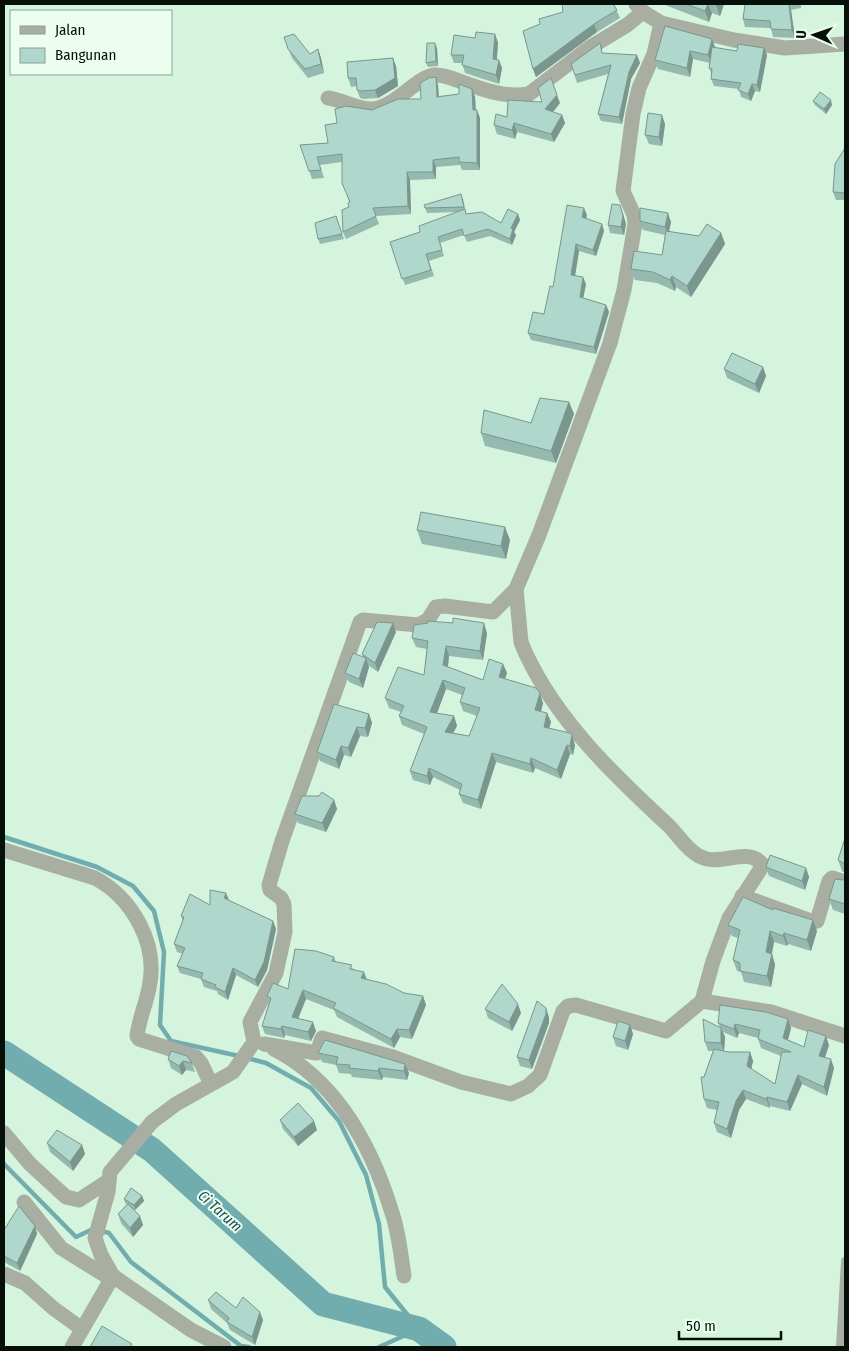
<svg xmlns="http://www.w3.org/2000/svg" width="849" height="1351" font-family="'Fira Sans Condensed',sans-serif">
	<style>
		.lines { fill: none; stroke-linecap: round; stroke-linejoin: round }
		.stream { stroke: #71acae; stroke-width: 4.5 }
		.river { stroke: #71acae; stroke-width: 25 }
		.service { stroke: #a8aea1; stroke-width: 8 }
		.minor { stroke: #a8aea1; stroke-width: 15 }
		.wall { fill: #96b9af; fill-rule: evenodd }
		.shaded-wall { fill: #7a968e }
		.building { fill: #afd7cb; stroke: #7a968e; fill-rule: evenodd }
		.labels { text-anchor: middle; stroke-width: 4; stroke-linejoin: round; paint-order: stroke }
		.water-label { font-size: 15px; font-style: italic; fill: #1c5053; stroke: #ebfef0 }
	</style>
	<rect width="100%" height="100%" fill="#d5f4dd"/>
	<g class="lines">
		<g class="stream">
			<path d="M4 837 97 867 133 886 154 911 164 952 160 1025 171 1041 239 1056"/>
			<path d="M247 1058 266 1063 311 1088 339 1121 366 1175 379 1224 385 1287 419 1329 379 1347"/>
			<path d="M4 1164 76 1237 93 1229"/>
			<path d="M101 1231 109 1233 131 1262 241 1346 249 1347"/>
		</g>
		<path class="river" d="M4 1053 152 1150 323 1304 419 1329 444 1347"/>
		<path class="service" d="M840 1347 845 1261"/>
		<g class="minor">
			<path d="M636 4 643 12 661 23 734 40 785 48 845 44"/>
			<path d="M328 98C343 100 358 110 373 109 396 107 418 75 436 75 445 75 454 79 462 82 484 90 505 98 529 94L589 48 627 25 643 12"/>
			<path d="M4 850 95 878C132 898 159 944 149 988 146 1004 139 1019 137 1036L139 1039 196 1057 201 1063 211 1084"/>
			<path d="M742 896 814 922 817 921 829 881 832 878 845 882"/>
			<path d="M702 1001 771 1012 845 1036"/>
			<path d="M254 1042 250 1022 276 973 285 932 284 904 281 898 270 890 269 885 282 841 360 622 363 620 418 625 428 620 436 607 445 606 493 612 516 589 539 535 610 343 624 290 635 224 634 215 623 191 633 114 639 88 654 54 661 23"/>
			<path d="M264 1044 317 1053 322 1038 393 1057 461 1082 511 1094 528 1086 540 1075 563 1011 568 1006 576 1005 666 1031 702 1001 713 961 729 918 763 865C747 845 721 868 699 856 687 850 678 835 669 826 614 775 558 722 526 654L521 642 516 589"/>
			<path d="M274 1049C339 1082 373 1149 393 1216 399 1235 401 1256 404 1276"/>
			<path d="M4 1133 30 1164 66 1197 79 1200 108 1181"/>
			<path d="M24 1202 61 1248 111 1279"/>
			<path d="M4 1274 25 1283 53 1308 82 1329"/>
			<path d="M113 1276 191 1330 224 1347"/>
			<path d="M72 1347 113 1276 101 1255 95 1238 108 1192 110 1172 152 1122 176 1104 233 1072 254 1042"/>
		</g>
	</g>
	<g class="wall">
		<path d="M615 4V7L620 18 597 32 536 77 533 69 540 24 563 12Z"/>
		<path d="M664 4H724L720 16 712 13 709 22 665 5Z"/>
		<path d="M745 4H801V8L791 10 795 38 773 37 771 28 745 27 743 19Z"/>
		<path d="M495 34 498 43 497 59 502 68 499 84 465 73 462 63H454L451 55 475 38Z"/>
		<path d="M284 37 310 54 318 49 321 58 324 73 308 78 292 58Z"/>
		<path d="M712 39 715 48 737 51 764 48 767 55 760 92 755 91 751 101 741 97 739 89 714 86 711 79 712 75 709 68 710 63 693 59 690 77 658 69 655 60Z"/>
		<path d="M437 48 438 66 428 67 426 63Z"/>
		<path d="M603 53 637 55 640 63 631 79 622 124 601 121 598 114 608 74 577 83 571 64Z"/>
		<path d="M396 66 398 86 378 98 364 99 360 98 357 90V86L351 87 348 78Z"/>
		<path d="M438 85 439 96 459 94 472 89 475 97 476 110 480 118V170H462L460 165 436 167V179L410 180 411 214 376 216 379 224 346 239 343 232 349 207V202L342 162 320 165 324 178 312 179 300 145 328 143 337 123 372 110 421 99Z"/>
		<path d="M813 101 832 105 826 114 815 105Z"/>
		<path d="M560 103 553 112 562 115 565 123 554 142 517 132 515 139 497 134 494 125 507 117Z"/>
		<path d="M665 124 662 146 649 144 645 135Z"/>
		<path d="M845 148V200H836L833 192Z"/>
		<path d="M463 198 466 214 501 223 518 214 520 220 514 232 516 235 512 245 490 236 467 242 464 235 440 243 444 256 429 261 434 276 405 285 390 242 420 232 458 212 427 213 425 208Z"/>
		<path d="M623 213 626 224 624 235 610 233 608 225Z"/>
		<path d="M587 215 586 219 602 224 604 231 596 256 579 251 575 276 586 284 583 298 606 305 609 312 596 354 531 340 528 333 544 314 553 287Z"/>
		<path d="M336 216 344 239 320 244 318 239Z"/>
		<path d="M640 221 671 222 669 232 699 236 721 233 725 244 691 297 676 287 675 291 657 283 635 280 631 269 662 255 665 235 643 230Z"/>
		<path d="M763 367 766 376 759 393 727 378 724 369Z"/>
		<path d="M569 402 574 414 556 463 485 446 481 433 531 423Z"/>
		<path d="M417 530 510 540 506 559 422 544Z"/>
		<path d="M396 632 378 672 368 665 369 667 363 688 349 682 345 673 363 657 362 654Z"/>
		<path d="M487 633 483 660 449 656 448 667 483 680 503 664 507 673 505 679 543 703 541 712 547 713 551 722 549 728 575 745 573 755 570 754 561 779 535 768 533 773 496 762 481 809 463 803 459 794 460 790 433 777 430 785 413 780 410 771 424 734 402 725 399 716 401 712 389 708 385 698 424 675 427 649 416 647 412 638ZM446 689 462 695 460 702 463 711 477 716 469 736 453 733 457 726 454 716 437 713Z"/>
		<path d="M369 714 372 723 368 737 360 736 351 757 344 755 339 769 320 761 317 752Z"/>
		<path d="M334 800 337 809 326 832 298 823 295 814Z"/>
		<path d="M845 838V873L842 871 838 860Z"/>
		<path d="M766 867 806 868 809 877 805 890 769 876Z"/>
		<path d="M845 878V914L833 910 829 899Z"/>
		<path d="M229 901 273 921 276 929 267 970 258 987 236 975 228 1000 218 994 217 991 204 987 201 979 180 973 177 966 183 954 177 952 174 944 183 921 181 916Z"/>
		<path d="M728 925 817 931 811 951 788 944 787 946 774 942 772 954 775 965 771 987 744 982 741 972 737 971 733 960 738 938 732 936Z"/>
		<path d="M334 957 336 962 354 969 367 979 404 993 423 996 426 1005 412 1039 400 1037 394 1048 337 1017 334 1010 306 999 298 1019 316 1031 311 1041 285 1035 284 1038 265 1034 262 1026 269 1003 267 996 288 989Z"/>
		<path d="M485 1009 521 1013 512 1031 488 1018Z"/>
		<path d="M549 1017V1023L532 1069 520 1066 517 1057Z"/>
		<path d="M718 1023 791 1028 788 1040 804 1047 829 1045 825 1058 834 1068 827 1096 802 1084 790 1111 770 1106V1108L746 1099 739 1110 731 1138 717 1132 714 1123 717 1110 707 1108 704 1099V1077L713 1051H708L705 1042 720 1028ZM723 1032 737 1038 739 1033 758 1038V1039L761 1048 781 1056 775 1084 751 1069 753 1061 750 1052H728L724 1051 725 1037Z"/>
		<path d="M630 1025 633 1034 628 1050 616 1046 613 1037Z"/>
		<path d="M325 1040 409 1073 407 1080 383 1077 382 1080 352 1077 351 1074 339 1073 336 1065 322 1062 318 1053Z"/>
		<path d="M171 1051 192 1063 195 1072 186 1070 182 1075 171 1068 168 1059Z"/>
		<path d="M280 1120 317 1130 298 1146 283 1129Z"/>
		<path d="M47 1143 82 1145 85 1154 73 1171 50 1152Z"/>
		<path d="M142 1196 144 1201 135 1210 131 1207 143 1225 133 1237 121 1223 118 1214 127 1204 125 1203 124 1199Z"/>
		<path d="M35 1226 37 1234 20 1271 4 1262V1230Z"/>
		<path d="M208 1300 236 1308 263 1320 255 1345 230 1330 227 1323 211 1309Z"/>
	</g>
	<g class="shaded-wall">
		<path d="M708 4 712 13 709 22 705 11Z"/>
		<path d="M716 4H724L720 16 716 5Z"/>
		<path d="M789 4 791 10 795 38 792 30Z"/>
		<path d="M594 24 597 32 536 77 533 69Z"/>
		<path d="M495 34 498 43 496 67 493 59Z"/>
		<path d="M712 39 715 47 711 63 708 55Z"/>
		<path d="M435 43 437 48 438 66 436 61Z"/>
		<path d="M764 48 767 55 760 92 757 85Z"/>
		<path d="M318 49 321 58 324 73 321 64Z"/>
		<path d="M690 51 693 59 690 77 687 68Z"/>
		<path d="M637 55 640 63 631 79 622 124 619 117 629 72Z"/>
		<path d="M393 58 396 66 398 86 378 98 375 90Z"/>
		<path d="M499 60 502 68 499 84 496 75Z"/>
		<path d="M436 77 438 85 439 104 437 97Z"/>
		<path d="M752 84 755 91 751 101 748 94Z"/>
		<path d="M472 89 475 97 476 118 473 110Z"/>
		<path d="M557 95 560 103 548 118 545 109Z"/>
		<path d="M831 100 832 105 826 114 824 109Z"/>
		<path d="M477 110 480 118V170L477 163Z"/>
		<path d="M562 115 565 123 554 142 551 134Z"/>
		<path d="M662 115 665 124 662 146 659 137Z"/>
		<path d="M514 123 517 132 515 139 512 130Z"/>
		<path d="M433 160 436 167V179L433 172Z"/>
		<path d="M407 172 410 180 411 214 408 206Z"/>
		<path d="M620 205 626 224 624 235 621 227Z"/>
		<path d="M584 208 587 215 585 224 582 217Z"/>
		<path d="M668 213 671 222 668 236 665 227Z"/>
		<path d="M518 214 520 220 514 232 516 235 512 245 510 239 511 228Z"/>
		<path d="M602 224 604 231 596 256 593 250Z"/>
		<path d="M721 233 725 244 691 297 687 286Z"/>
		<path d="M576 244 579 251 574 282 571 275Z"/>
		<path d="M672 276 676 287 675 291 670 280Z"/>
		<path d="M583 277 586 284 582 304 580 297Z"/>
		<path d="M606 305 609 312 596 354 594 347Z"/>
		<path d="M763 367 766 376 759 393 755 384Z"/>
		<path d="M569 402 574 414 556 463 551 451Z"/>
		<path d="M505 527 510 540 506 559 501 546Z"/>
		<path d="M393 623 396 632 378 672 375 663Z"/>
		<path d="M484 623 487 633 483 660 480 651Z"/>
		<path d="M446 646 449 656 447 674 443 665Z"/>
		<path d="M366 658 369 667 363 688 359 679Z"/>
		<path d="M503 664 507 673 502 687 499 677Z"/>
		<path d="M443 680 446 689 434 721 430 712Z"/>
		<path d="M540 693 543 703 539 719 535 710Z"/>
		<path d="M547 713 551 722 547 736 544 727Z"/>
		<path d="M369 714 372 723 368 737 365 728Z"/>
		<path d="M454 716 457 726 448 742 445 732Z"/>
		<path d="M357 727 360 736 351 757 348 748Z"/>
		<path d="M572 735 575 745 573 755 570 746Z"/>
		<path d="M567 745 570 754 561 779 557 770Z"/>
		<path d="M341 746 344 755 339 769 336 760Z"/>
		<path d="M492 753 496 762 481 809 478 800Z"/>
		<path d="M531 758 535 768 533 773 530 764Z"/>
		<path d="M429 768 433 777 430 785 427 776Z"/>
		<path d="M334 800 337 809 326 832 322 823Z"/>
		<path d="M806 868 809 877 805 890 802 881Z"/>
		<path d="M226 893 229 900 224 898Z"/>
		<path d="M813 920 817 931 811 951 807 940Z"/>
		<path d="M273 921 276 929 267 970 258 987 255 980Z"/>
		<path d="M770 931 774 942 770 962 772 954 775 965 771 987 767 976 766 952Z"/>
		<path d="M784 933 788 944 787 946 783 936Z"/>
		<path d="M233 968 236 975 228 1000 225 992Z"/>
		<path d="M364 972 367 980 361 978Z"/>
		<path d="M303 990 306 999 295 1026 292 1017Z"/>
		<path d="M423 996 426 1005 412 1039 409 1030Z"/>
		<path d="M518 1004 521 1013 512 1031 509 1022Z"/>
		<path d="M546 1008 549 1017V1023L532 1069 529 1060Z"/>
		<path d="M788 1019 791 1028 786 1047 783 1038Z"/>
		<path d="M313 1022 316 1031 311 1041 308 1032Z"/>
		<path d="M735 1024 739 1033 737 1038 734 1029Z"/>
		<path d="M630 1025 633 1034 628 1050 625 1041Z"/>
		<path d="M282 1026 285 1035 284 1038 281 1029Z"/>
		<path d="M721 1028 725 1037 724 1052 721 1043Z"/>
		<path d="M397 1029 400 1037 394 1048 391 1039Z"/>
		<path d="M826 1036 829 1045 822 1065 819 1056Z"/>
		<path d="M750 1052 753 1061 750 1075 747 1066Z"/>
		<path d="M831 1059 834 1068 827 1096 824 1087Z"/>
		<path d="M183 1061 186 1070 182 1075 179 1066Z"/>
		<path d="M405 1064 409 1073 407 1080 404 1071Z"/>
		<path d="M379 1068 383 1077 382 1080 378 1071Z"/>
		<path d="M798 1075 802 1084 790 1111 787 1102Z"/>
		<path d="M743 1090 746 1099 739 1110 731 1138 727 1129 736 1101Z"/>
		<path d="M767 1097 770 1106V1108L766 1099Z"/>
		<path d="M314 1121 317 1130 298 1146 294 1137Z"/>
		<path d="M82 1145 85 1154 73 1171 70 1162Z"/>
		<path d="M142 1196 144 1201 135 1210 134 1205Z"/>
		<path d="M140 1216 143 1225 133 1237 130 1228Z"/>
		<path d="M35 1226 37 1234 20 1271 17 1263Z"/>
		<path d="M260 1312 263 1320 255 1345 252 1337Z"/>
	</g>
	<g class="building">
		<path d="M562 4H613L617 10 594 24 533 69 523 31 540 24 539 19 563 12Z"/>
		<path d="M686 4H708L705 11Z"/>
		<path d="M745 4H789L792 30 771 29 770 21 743 19Z"/>
		<path d="M665 26 712 39 708 55 690 51 687 68 655 60Z"/>
		<path d="M476 32 495 34 493 59 499 60 496 75 462 65 464 55H451L454 35 475 38Z"/>
		<path d="M294 34 310 54 318 49 321 64 305 69 288 49 284 37Z"/>
		<path d="M427 43H435L436 61 426 63Z"/>
		<path d="M600 43 602 53 637 55 629 72 619 117 598 114 611 65 575 75 571 64Z"/>
		<path d="M738 44 764 48 757 85 752 84 748 94 738 90 741 83 711 79 712 69 709 68 712 47 737 51Z"/>
		<path d="M393 58 395 78 375 90 361 91 357 90 356 78H348L347 62Z"/>
		<path d="M436 77 437 97 459 94V84L472 89 473 110H477V163L459 162V157L433 160V172H407L408 206 373 208 376 216 343 232 342 210 349 207 348 203 350 202 342 183V154L317 157 321 170 309 171 300 145 328 143 325 125 337 123 335 109 346 106 372 110 398 99H421L420 83 429 78Z"/>
		<path d="M551 78 557 95 545 109 562 115 551 134 514 123 512 130 494 125 496 114 507 117 508 100 542 102 538 88Z"/>
		<path d="M820 92 831 100 824 109 813 101Z"/>
		<path d="M648 113 662 115 659 137 645 135Z"/>
		<path d="M845 148V193L833 192 835 164Z"/>
		<path d="M461 194 464 207 425 208 424 205Z"/>
		<path d="M612 204 620 205 623 216 621 227 608 225Z"/>
		<path d="M567 205 584 208 582 217 602 224 593 250 576 244 571 275 583 277 580 297 606 305 594 347 528 333 533 312 544 314 550 286 553 287Z"/>
		<path d="M640 208 668 213 665 227 640 221Z"/>
		<path d="M465 209 466 214 482 212 501 223 508 209 518 214 511 228 513 229 510 239 488 229 464 236 462 229 438 237 442 250 426 254 431 270 402 279 390 242 420 232 419 226Z"/>
		<path d="M336 216 342 234 318 239 315 223Z"/>
		<path d="M707 224 721 233 687 286 672 276 670 280 653 272 631 269 634 251 662 255 666 231 699 236Z"/>
		<path d="M732 353 763 367 755 384 724 369Z"/>
		<path d="M540 398 569 402 551 451 481 433 484 410 531 423Z"/>
		<path d="M421 512 505 527 501 546 417 530Z"/>
		<path d="M453 618 484 623 480 651 446 646 443 665 483 680 489 659 503 664 499 677 536 688 540 693 535 710 547 713 544 727 570 733 572 735 570 746 567 745 557 770 531 758 530 764 492 753 478 800 459 794 462 784 429 768 427 776 410 771 427 727 399 716 404 706 385 698 398 667 424 675 428 641 412 638 414 625 428 623V621L453 623ZM443 680 465 688 460 702 480 708 469 736 445 732 454 716 430 712Z"/>
		<path d="M377 622 393 623 375 663 362 654Z"/>
		<path d="M353 653 366 658 359 679 345 673Z"/>
		<path d="M334 704 369 714 365 728 357 727 348 748 341 746 336 760 317 752Z"/>
		<path d="M322 792 334 800 322 823 295 814 302 796H319Z"/>
		<path d="M845 838V864L838 860Z"/>
		<path d="M770 855 806 868 802 881 766 867Z"/>
		<path d="M845 878V904L829 899 835 879 844 880Z"/>
		<path d="M210 890 226 893 224 898 273 921 264 962 255 980 233 968 225 992 215 987 216 985 201 979 203 973 177 966 185 948 174 944 184 917 181 916 190 894 210 905Z"/>
		<path d="M743 897 773 910V908L813 920 807 940 784 933 783 936 770 931 766 952 772 954 767 976 740 971V963L733 960 740 930 728 925Z"/>
		<path d="M295 949 316 951 334 957 332 961 352 965 350 969 364 972 361 978 386 984 404 993 423 996 409 1030 397 1029 391 1039 333 1008 336 1003 303 990 292 1017 313 1022 308 1032 282 1026 281 1029 262 1026 271 998 267 996 273 983 288 989Z"/>
		<path d="M502 984 518 1004 509 1022 485 1009Z"/>
		<path d="M537 1001 546 1008V1014L529 1060 517 1057Z"/>
		<path d="M720 1005 766 1012 788 1019 783 1038 804 1047 808 1030 826 1036 819 1056 831 1059 824 1087 798 1075 787 1102 767 1097 766 1099 743 1090 736 1101 727 1129 714 1123 719 1102 704 1099 701 1077H704L714 1049 728 1052H750L747 1066 775 1084 782 1052H791L758 1039 760 1030 735 1024 734 1029 718 1023Z"/>
		<path d="M703 1019 721 1028V1043L705 1042Z"/>
		<path d="M618 1021 630 1025 625 1041 613 1037Z"/>
		<path d="M325 1040 405 1064 404 1071 379 1068 378 1071 349 1068 350 1065 336 1064 338 1057 318 1053Z"/>
		<path d="M171 1051 187 1056 192 1063 183 1061 179 1066 168 1059Z"/>
		<path d="M298 1103 314 1121 294 1137 280 1120Z"/>
		<path d="M57 1130 82 1145 70 1162 47 1143Z"/>
		<path d="M131 1188 142 1196 134 1205 124 1199Z"/>
		<path d="M128 1204 140 1216 130 1228 118 1214Z"/>
		<path d="M19 1206 35 1226 17 1263 4 1256V1230Z"/>
		<path d="M216 1292 236 1308 243 1297 260 1312 252 1337 227 1322 229 1318 208 1300Z"/>
		<path d="M102 1326 132 1344 130 1347H90Z"/>
	</g>
	<g class="labels">
		<g class="water-label">
			<text transform="translate(220 1211) rotate(42)" y="5">Ci Tarum</text>
		</g>
	</g>
	<rect width="849" height="1351" fill="none" stroke="#061009" stroke-width="10"/>
	<rect x="10" y="10" width="162" height="65" fill="#ebfef0" stroke="#8f9f94"/>
	<rect x="20" y="26" width="25" height="8" fill="#a8aea1" stroke="#8f9f94"/>
	<text x="55" y="35" font-size="15" fill="#061009">Jalan</text>
	<rect x="20" y="48" width="25" height="15" fill="#afd7cb" stroke="#8f9f94"/>
	<text x="55" y="60" font-size="15" fill="#061009">Bangunan</text>
	<g transform="translate(814 35) rotate(272)" stroke="#ebfef0" stroke-width="4" paint-order="stroke">
	<path d="M0-4L9 19L0 12L-9 19Z" fill="#061009"/>
	<text y="-8" font-size="14" font-weight="bold" text-anchor="middle" fill="#061009">U</text>
	</g>
	<path d="M679 1331v8h102v-8" fill="none" stroke="#061009" stroke-width="2.5"/>
	<text x="686" y="1331" font-size="15" fill="#061009" stroke="#ebfef0" stroke-width="4" paint-order="stroke">50 m</text>
</svg>
